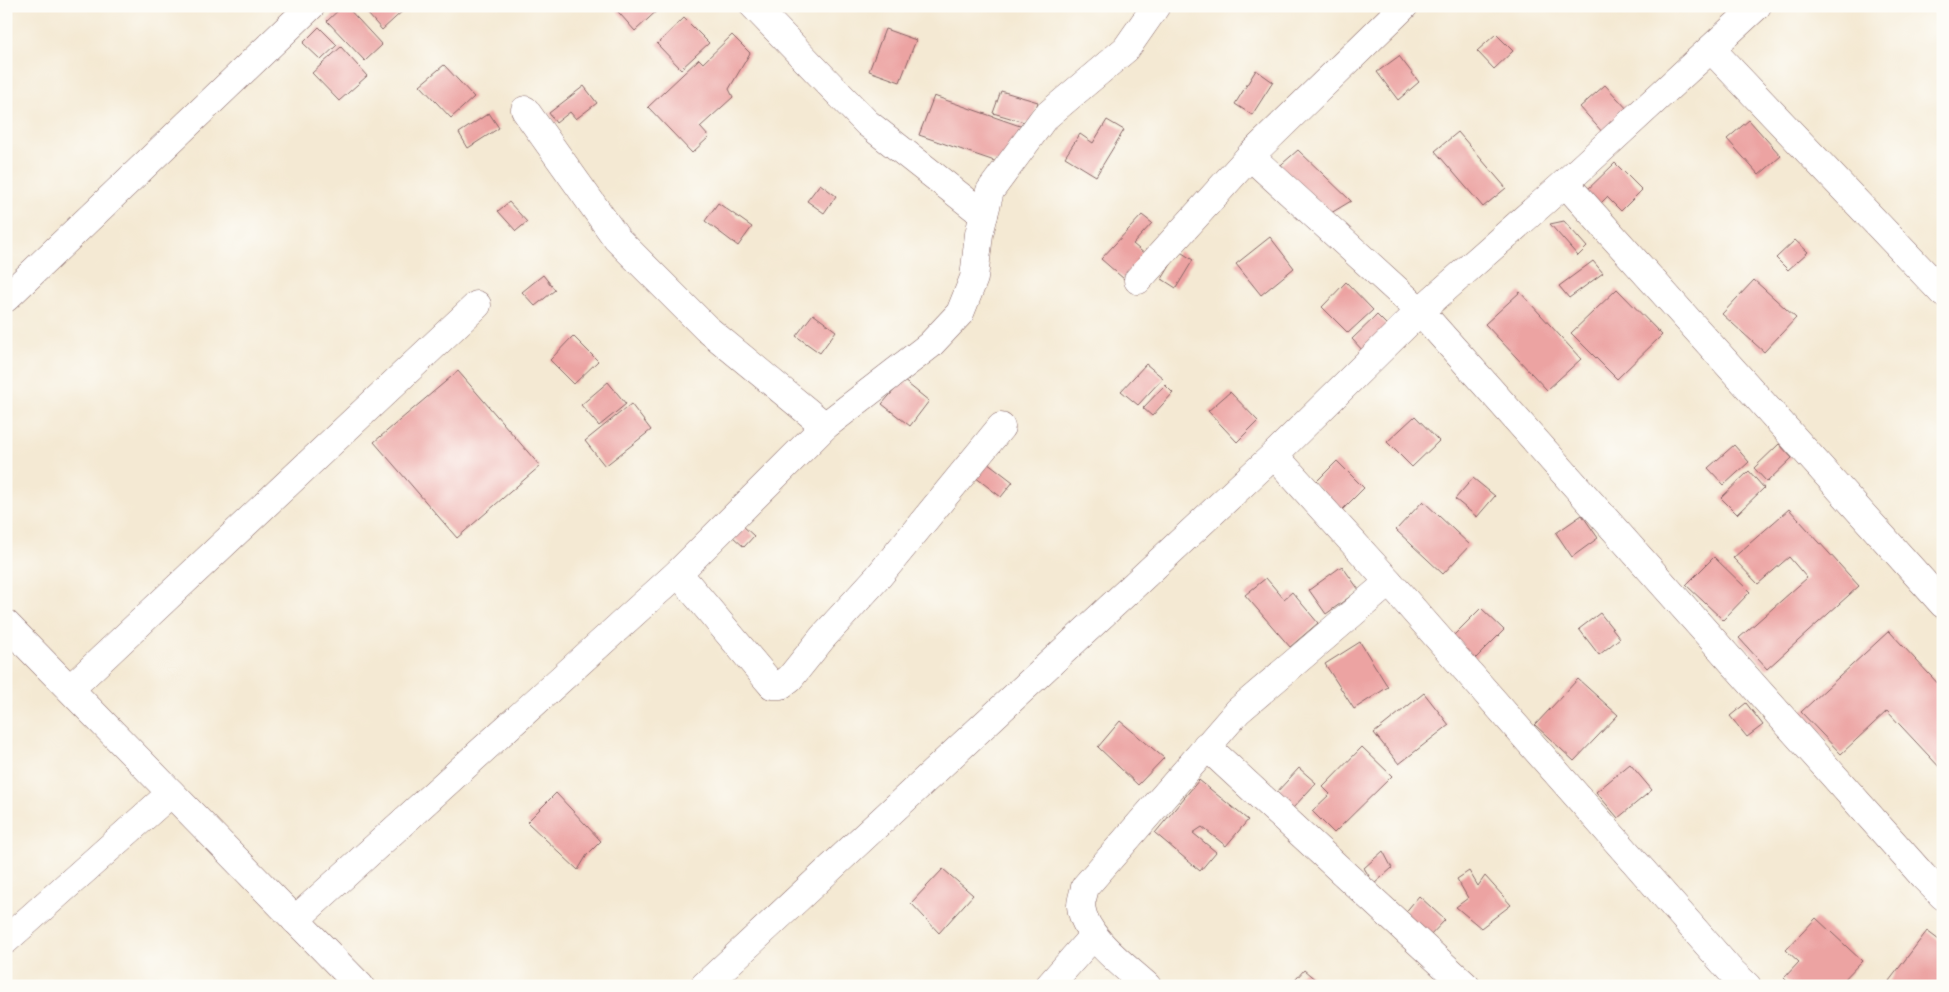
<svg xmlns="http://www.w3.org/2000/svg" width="1949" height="992" font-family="'Architects Daughter',sans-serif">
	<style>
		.building { fill: #eca3a2 }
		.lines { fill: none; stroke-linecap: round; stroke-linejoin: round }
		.minor-casing { stroke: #866666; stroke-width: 29 }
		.minor { stroke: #fff; stroke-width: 28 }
	</style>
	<rect width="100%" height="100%" fill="#fdfcf7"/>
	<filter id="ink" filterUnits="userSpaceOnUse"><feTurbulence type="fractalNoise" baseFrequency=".02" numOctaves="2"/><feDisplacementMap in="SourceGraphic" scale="10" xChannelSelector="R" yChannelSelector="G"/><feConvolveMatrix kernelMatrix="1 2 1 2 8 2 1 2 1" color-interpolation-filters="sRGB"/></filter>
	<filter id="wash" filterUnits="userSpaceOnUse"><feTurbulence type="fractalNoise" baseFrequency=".0096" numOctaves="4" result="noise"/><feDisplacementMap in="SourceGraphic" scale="20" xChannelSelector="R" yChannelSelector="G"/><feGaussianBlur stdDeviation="1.12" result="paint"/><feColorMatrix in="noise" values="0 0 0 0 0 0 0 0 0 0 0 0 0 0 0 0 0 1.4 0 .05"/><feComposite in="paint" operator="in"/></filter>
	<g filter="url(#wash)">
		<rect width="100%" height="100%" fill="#f4e9d3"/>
		<g id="blocks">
			<g class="building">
				<path d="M343 6H346L382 45 365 61 327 21Z"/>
				<path d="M361 6H407V7L382 30Z"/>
				<path d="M613 6H662L635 31Z"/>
				<path d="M684 18 709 43 681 69 657 44Z"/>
				<path d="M319 27 337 45 321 60 303 43Z"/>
				<path d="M885 29 916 40 900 82 869 71Z"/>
				<path d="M1496 34 1513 51 1494 69 1477 51Z"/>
				<path d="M732 35 750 53 729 89 733 97 700 127 709 137 692 153 648 107 699 59 703 63Z"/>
				<path d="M341 47 367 76 339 101 312 73Z"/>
				<path d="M1399 56 1419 82 1398 100 1377 72Z"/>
				<path d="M444 65 474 97 451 118 420 85Z"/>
				<path d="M1256 70 1273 82 1252 115 1235 104Z"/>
				<path d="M1605 85 1629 111 1604 134 1580 107Z"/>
				<path d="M584 86 597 103 576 119 570 112 556 123 549 113Z"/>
				<path d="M1001 91 1038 102 1031 124 993 113Z"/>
				<path d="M934 96 1020 126 1025 122 1009 166 919 135Z"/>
				<path d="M489 113 499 128 468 148 459 133Z"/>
				<path d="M1107 120 1124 130 1096 176 1065 157 1080 134 1093 143Z"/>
				<path d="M1749 120 1781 156 1759 175 1727 139Z"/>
				<path d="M1458 132 1506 188 1483 207 1435 151Z"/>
				<path d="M1298 150 1351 201 1326 216 1275 170Z"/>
				<path d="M1615 163 1642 190 1621 211 1607 197 1597 207 1583 194Z"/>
				<path d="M820 184 836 196 824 213 807 201Z"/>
				<path d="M509 202 527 222 516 231 498 211Z"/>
				<path d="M718 203 752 227 738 246 705 221Z"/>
				<path d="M1142 215 1152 223 1133 244 1146 255 1124 279 1101 259Z"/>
				<path d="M1564 221 1587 247 1578 256 1550 224Z"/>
				<path d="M1270 237 1294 268 1261 295 1236 264Z"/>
				<path d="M1795 240 1808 252 1788 270 1776 258Z"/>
				<path d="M1179 251 1193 260 1176 288 1162 279Z"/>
				<path d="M1593 261 1603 273 1569 298 1559 286Z"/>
				<path d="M543 275 555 290 535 306 522 292Z"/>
				<path d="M1754 280 1796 318 1764 352 1722 314Z"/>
				<path d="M1346 282 1373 310 1348 333 1322 307Z"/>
				<path d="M1617 289 1662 335 1617 379 1571 333Z"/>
				<path d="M1520 292 1581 359 1547 390 1485 324Z"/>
				<path d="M813 314 836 331 820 353 796 336Z"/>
				<path d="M1377 315 1390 328 1364 352 1352 339Z"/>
				<path d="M573 336 598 361 574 384 550 360Z"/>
				<path d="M1146 364 1163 378 1138 405 1121 391Z"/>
				<path d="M458 371 540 466 457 538 374 442Z"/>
				<path d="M903 380 929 401 910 426 882 404Z"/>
				<path d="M608 382 626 404 599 426 581 405Z"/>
				<path d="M1165 385 1173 393 1152 416 1143 408Z"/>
				<path d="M1230 392 1258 421 1237 442 1208 411Z"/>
				<path d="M631 404 651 430 605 466 585 441Z"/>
				<path d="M1415 416 1439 441 1412 467 1387 442Z"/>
				<path d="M1779 444 1792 458 1767 482 1754 468Z"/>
				<path d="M1734 445 1749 462 1724 485 1708 468Z"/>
				<path d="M1337 461 1364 488 1342 510 1314 484Z"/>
				<path d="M987 462 1013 482 1001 497 975 477Z"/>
				<path d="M1749 471 1764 488 1737 514 1721 498Z"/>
				<path d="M1473 478 1495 496 1477 517 1455 499Z"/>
				<path d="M1423 501 1470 545 1443 574 1396 530Z"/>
				<path d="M1789 509 1859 586 1767 669 1739 638 1807 578 1789 557 1758 584 1733 558Z"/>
				<path d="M1582 515 1598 538 1572 557 1556 533Z"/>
				<path d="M742 525 754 536 744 547 732 536Z"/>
				<path d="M1714 557 1750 592 1723 620 1686 585Z"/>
				<path d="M1342 566 1359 590 1326 614 1309 590Z"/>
				<path d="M1266 578 1284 599 1292 592 1318 623 1290 647 1245 595Z"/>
				<path d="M1481 608 1504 630 1472 662 1449 640Z"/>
				<path d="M1600 613 1620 638 1599 655 1579 629Z"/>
				<path d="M1889 631 1943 689V771L1887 711 1841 754 1801 712Z"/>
				<path d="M1360 642 1388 687 1354 709 1325 664Z"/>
				<path d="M1578 679 1618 715 1574 761 1535 725Z"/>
				<path d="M1424 693 1449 725 1399 764 1374 733Z"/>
				<path d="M1746 703 1763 725 1747 737 1730 716Z"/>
				<path d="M1120 721 1164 758 1138 785 1098 747Z"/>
				<path d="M1362 747 1392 776 1334 833 1312 811 1330 794 1323 787Z"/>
				<path d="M1630 764 1652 790 1618 818 1596 792Z"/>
				<path d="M1299 768 1316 783 1293 808 1276 793Z"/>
				<path d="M1199 780 1248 820 1226 846 1202 827 1193 833 1216 852 1200 871 1155 833Z"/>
				<path d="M556 793 601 841 587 855 578 870 527 822Z"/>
				<path d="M1383 851 1392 868 1374 884 1364 868Z"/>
				<path d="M943 869 973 895 939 933 911 903Z"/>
				<path d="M1469 871 1478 886 1485 876 1511 905 1481 928 1456 907 1468 898 1457 879Z"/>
				<path d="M1419 896 1445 920 1427 939 1404 914Z"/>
				<path d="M1816 918 1862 961 1838 986H1792L1784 978 1799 962 1786 950Z"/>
				<path d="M1927 931 1943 943V986H1896L1889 981Z"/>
				<path d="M1304 970 1323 986H1290Z"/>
			</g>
		</g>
	</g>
	<g filter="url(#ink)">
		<use href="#blocks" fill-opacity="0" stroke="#866666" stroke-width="1"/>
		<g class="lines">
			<g class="minor-casing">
				<g id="minor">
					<path d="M754 6 867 123 984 215"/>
					<path d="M1712 50 1943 293"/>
					<path d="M525 110 617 239 706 328 825 426"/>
					<path d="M1250 156 1420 311 1923 876 1943 896"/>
					<path d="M1565 183 1943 604"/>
					<path d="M1138 280 1250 156 1404 6"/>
					<path d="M6 298 311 6"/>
					<path d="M1274 455 1389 582 1729 969 1747 986"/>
					<path d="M678 573 766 678 772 685H781L790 678 823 637 878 577 1001 427"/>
					<path d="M6 624 360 986"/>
					<path d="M70 689 477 305"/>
					<path d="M1206 746 1466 986"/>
					<path d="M295 920 678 573 825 426 930 345 960 313 974 278 979 234 990 191 1044 118 1126 49 1156 6"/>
					<path d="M6 940 171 793"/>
					<path d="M704 986 1274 455 1420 311 1565 183 1757 6"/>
					<path d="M1049 986 1093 936"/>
					<path d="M1147 986C1125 966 1084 937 1081 906 1081 900 1084 893 1085 887L1238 711 1389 582"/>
				</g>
			</g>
			<use href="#minor" class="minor"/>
		</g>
	</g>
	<rect width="1949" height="992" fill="none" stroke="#fdfcf7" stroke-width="25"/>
</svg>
